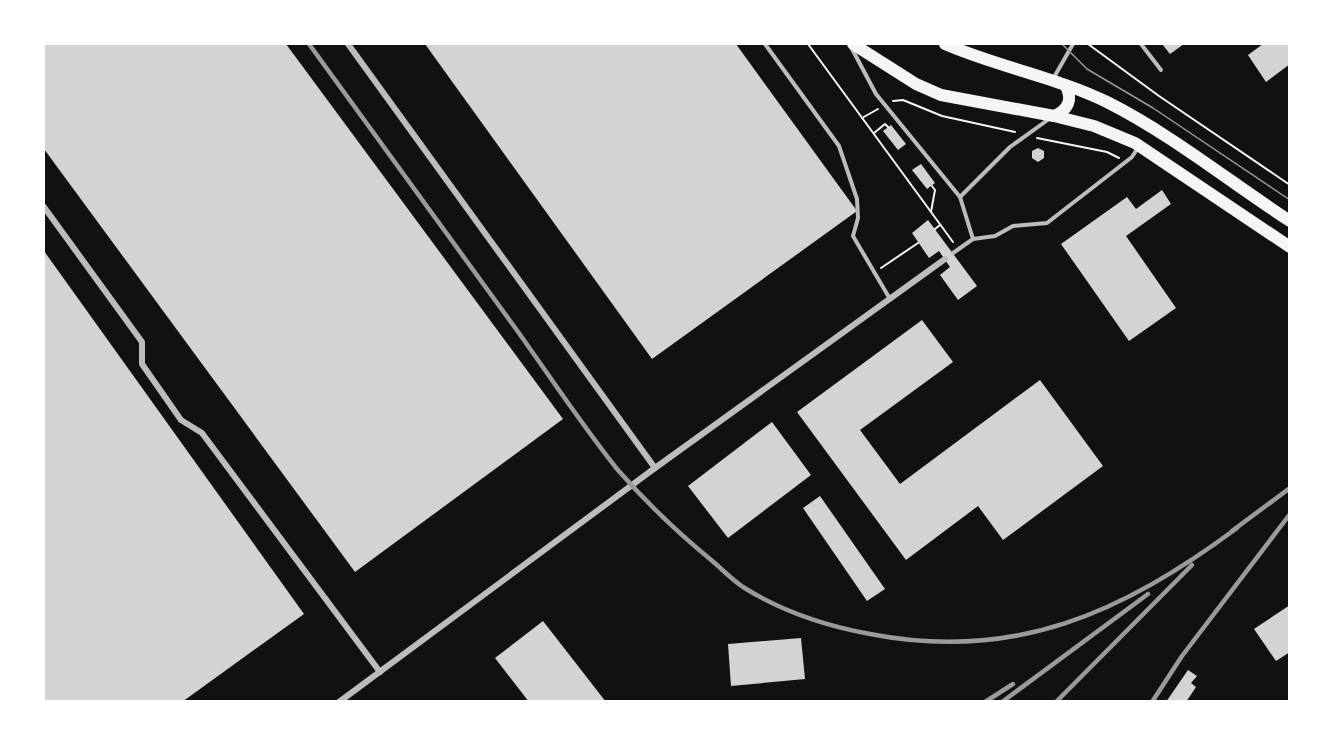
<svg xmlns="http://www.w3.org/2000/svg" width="1333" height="745" font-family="'Open Sans',sans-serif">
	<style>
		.building { fill: #d3d3d3 }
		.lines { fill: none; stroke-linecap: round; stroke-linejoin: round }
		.path { stroke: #f5f5f5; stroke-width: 2 }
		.service { stroke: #bcbcbc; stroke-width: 4 }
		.minor { stroke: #bcbcbc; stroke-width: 6 }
		.primary { stroke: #f5f5f5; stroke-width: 12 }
		.tram { stroke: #9a9a9a; stroke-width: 1.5 }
		.rail { stroke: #9a9a9a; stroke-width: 4.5 }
	</style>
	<rect width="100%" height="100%" fill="#111"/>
	<g class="building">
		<path d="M44 44H286L563 419 355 572 44 149Z"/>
		<path d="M425 44H736L857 211 652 359Z"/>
		<path d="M1162 44H1184L1170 54Z"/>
		<path d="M1263 44H1290V64L1266 82 1248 55Z"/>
		<path d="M891 125 906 144 898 150 883 131Z"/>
		<path d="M1038 148 1044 151V158L1038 162 1032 158V151Z"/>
		<path d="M921 164 935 183 927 189 912 170Z"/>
		<path d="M1162 190 1171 204 1126 236 1176 308 1129 341 1061 244 1127 197 1136 209Z"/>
		<path d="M928 220 977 286 958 300 940 275 950 267 939 251 929 258 912 233Z"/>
		<path d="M44 251 304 614 182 702H44Z"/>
		<path d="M922 320 953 362 860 430 900 484 1040 380 1103 466 1003 540 978 506 906 560 797 412Z"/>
		<path d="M772 422 811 475 728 538 688 486Z"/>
		<path d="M820 496 885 589 867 601 803 508Z"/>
		<path d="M1290 605V652L1276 661 1254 629Z"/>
		<path d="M543 621 606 702H529L495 658Z"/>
		<path d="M801 638 805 679 731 686 728 644Z"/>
		<path d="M1188 670 1197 676 1191 683 1196 687 1186 702H1166Z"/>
	</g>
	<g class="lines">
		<g class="path">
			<path d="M808 44 953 242"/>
			<path d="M1088 44 1159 96 1290 185"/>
			<path d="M893 101 903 100 942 116 1015 132"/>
			<path d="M862 118 878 109"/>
			<path d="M874 133 885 124 888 127"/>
			<path d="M1037 138 1107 152 1119 158"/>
			<path d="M931 212 935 190 932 186"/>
			<path d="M935 229 940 225"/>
			<path d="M881 268 918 243"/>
		</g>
		<g class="service">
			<path d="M765 44 839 146 857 199 858 218 853 236 890 299"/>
			<path d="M1141 44 1161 70"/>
			<path d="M851 47 876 94 960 197 973 239 995 236 1013 226 1047 223 1132 157 1139 146"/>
			<path d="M1053 79 1073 44"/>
			<path d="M960 197 1010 147 1049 119"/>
			<path d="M953 253 973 239"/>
		</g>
		<g class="minor">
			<path d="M348 44 655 468"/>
			<path d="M44 207 142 342V364L181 420 202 433 380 672"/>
			<path d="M339 702 655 468 945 259"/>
		</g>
		<g class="primary">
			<path d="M853 44 916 84 941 95 1054 116 1094 126 1135 143 1290 247"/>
			<path d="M945 44C998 67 1056 77 1109 103 1172 135 1230 182 1290 221"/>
			<path d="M1054 116C1068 110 1073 100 1066 86"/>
		</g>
		<path class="tram" d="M1062 44 1087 69 1153 108 1290 200"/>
		<g class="rail">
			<path d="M309 44C378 139 447 234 516 329 549 375 581 424 617 469 645 501 677 532 710 559 721 568 731 579 743 587 781 611 826 626 870 634 1015 662 1122 613 1237 528"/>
			<path d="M1232 531 1290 488"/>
			<path d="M985 702 1013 684"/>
			<path d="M1002 702 1148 594"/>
			<path d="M1056 702 1192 565"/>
			<path d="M1152 702 1182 656 1290 514"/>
		</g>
	</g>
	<rect width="1333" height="745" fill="none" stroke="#ffffff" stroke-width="90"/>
</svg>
